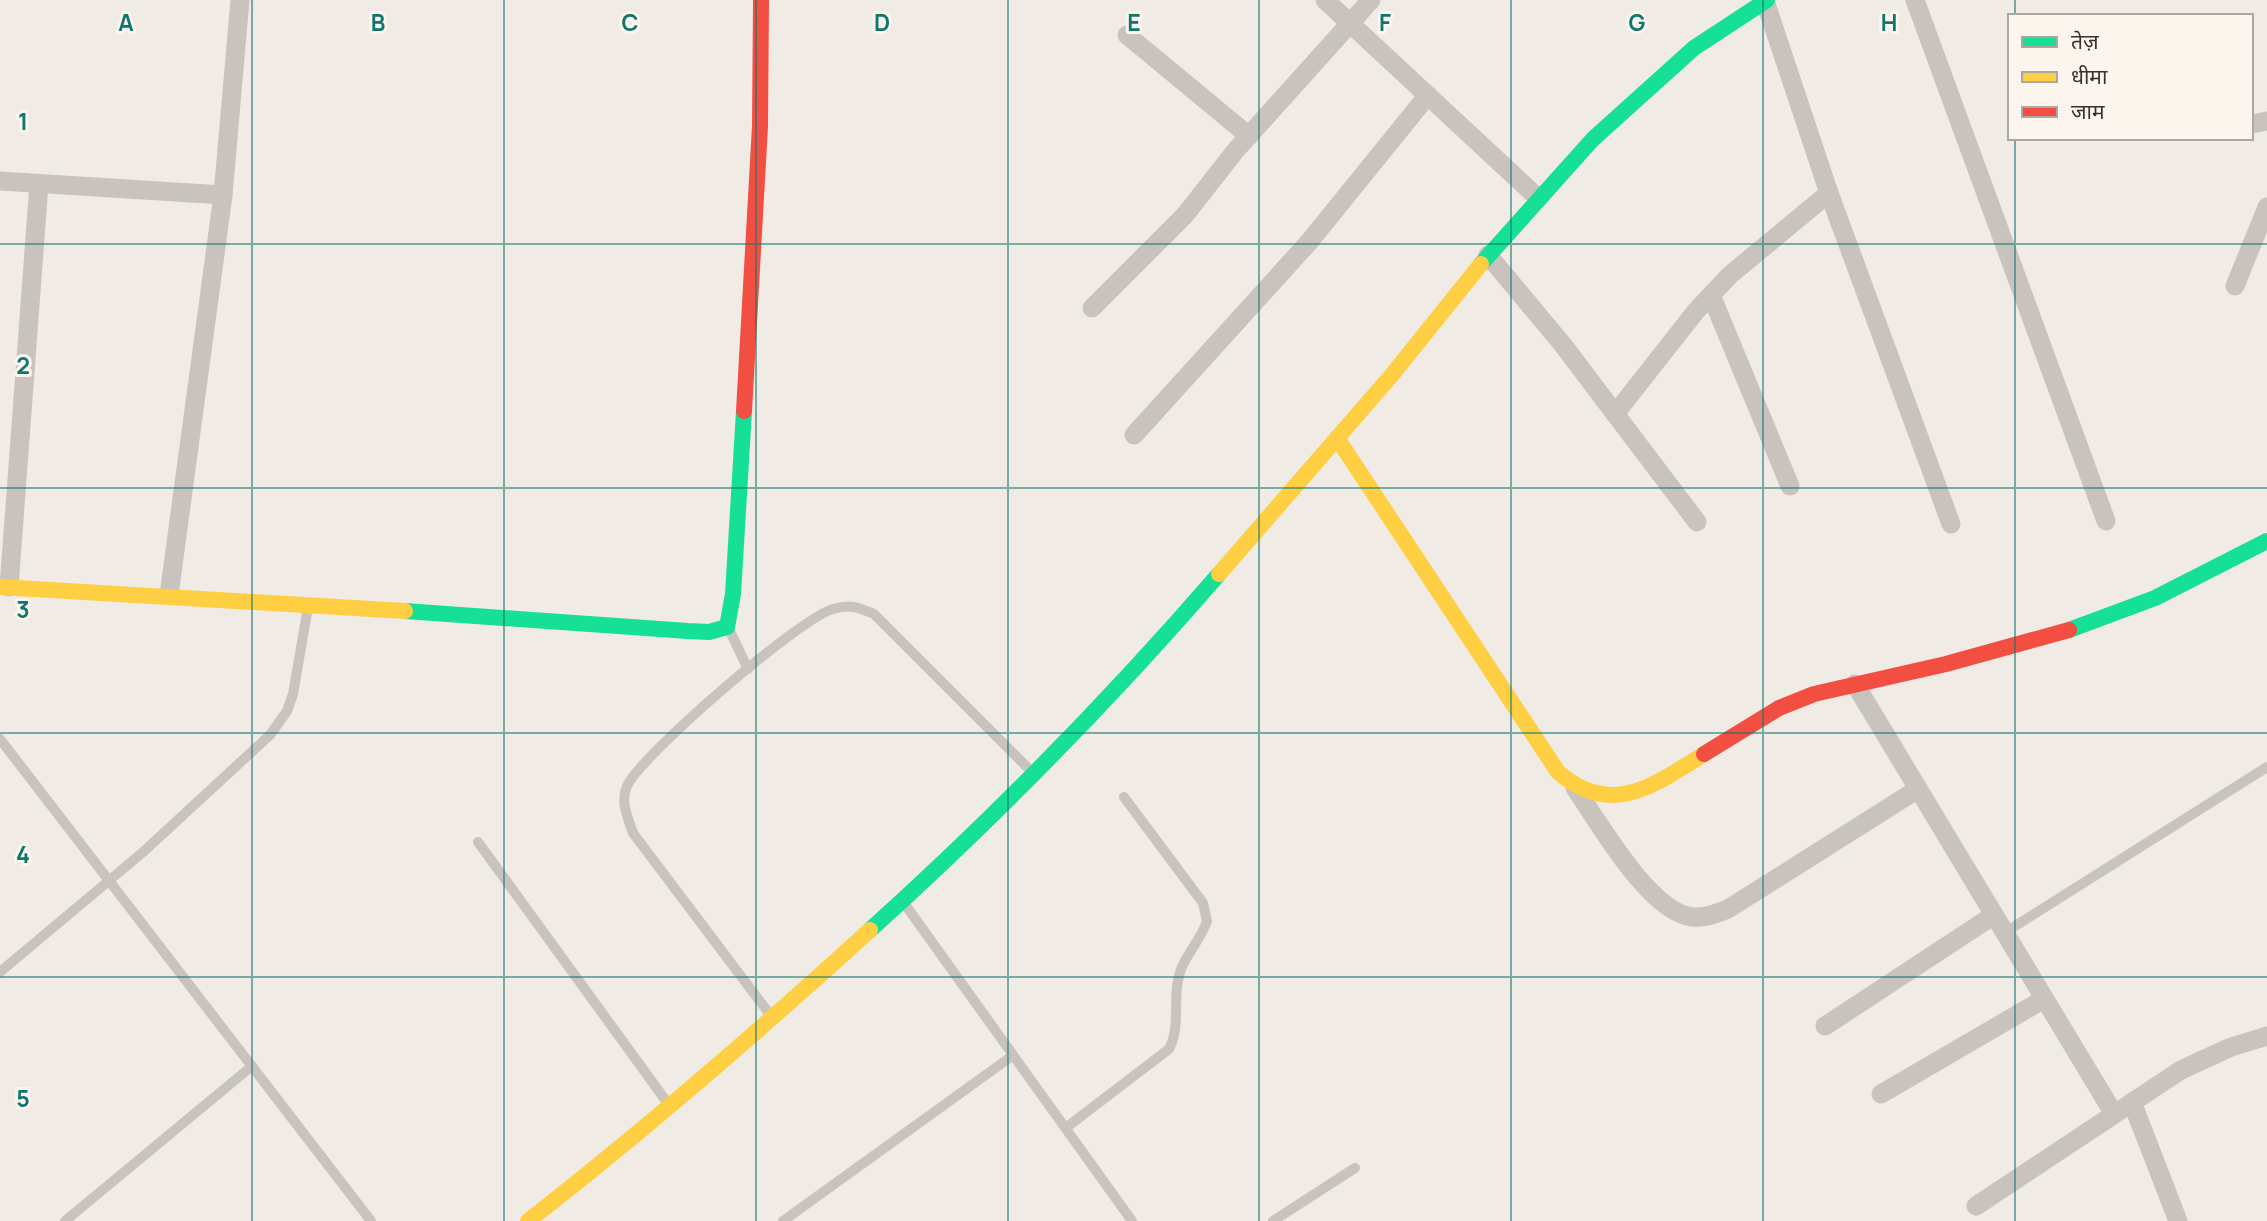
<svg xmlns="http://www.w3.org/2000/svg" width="2267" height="1221" font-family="Manrope,'Noto Sans Devanagari',sans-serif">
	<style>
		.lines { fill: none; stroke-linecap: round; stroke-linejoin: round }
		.lane { stroke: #c9c3be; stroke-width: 10 }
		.street { stroke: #c9c3be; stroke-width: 19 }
		.fast { stroke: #16e098; stroke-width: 16 }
		.slow { stroke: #ffcf43; stroke-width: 16 }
		.jam { stroke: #f24e42; stroke-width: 16 }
		.grid { fill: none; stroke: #0f766e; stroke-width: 2; stroke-opacity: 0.55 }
		.grid-label { font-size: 23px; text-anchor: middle; font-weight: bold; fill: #0f766e; stroke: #fbf5ee; stroke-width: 6; stroke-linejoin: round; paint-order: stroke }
	</style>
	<rect width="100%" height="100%" fill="#f0ebe5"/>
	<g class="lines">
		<g class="lane">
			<path d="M729 629 748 669"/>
			<path d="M0 739 371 1221"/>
			<path d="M478 842 669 1105"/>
			<path d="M904 903 1132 1221"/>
			<path d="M2004 933 2267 767"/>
			<path d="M0 972 142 853 270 735 287 711 293 694 308 607"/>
			<path d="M771 1016 633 833C628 818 620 802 627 786 641 755 800 618 833 609 850 604 858 607 874 614L1032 772"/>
			<path d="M1067 1127 1169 1049C1182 1025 1171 995 1181 969 1188 952 1201 939 1207 921L1203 903 1124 797"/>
			<path d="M65 1221 252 1066"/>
			<path d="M783 1221 1012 1056"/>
			<path d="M1273 1221 1355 1168"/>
		</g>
		<g class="street">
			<path d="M1325 0 1538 198"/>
			<path d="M1915 0 2106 521"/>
			<path d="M1765 1 1829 193 1951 524"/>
			<path d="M1127 35 1249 136"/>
			<path d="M2251 124 2267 121"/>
			<path d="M0 181 223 195"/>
			<path d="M1488 255 1563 345 1697 522"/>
			<path d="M2235 286 2267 207"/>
			<path d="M1711 295 1790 486"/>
			<path d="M1092 308 1185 215 1236 150 1371 0"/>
			<path d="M1615 414 1696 311 1730 275 1829 193"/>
			<path d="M1134 435 1309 242 1428 95"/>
			<path d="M9 587 39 184"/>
			<path d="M169 595 223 195 240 0"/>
			<path d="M1855 684 2114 1114"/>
			<path d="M1575 788C1598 821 1649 912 1692 917 1705 918 1716 914 1728 909L1918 789"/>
			<path d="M1825 1026 1994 915"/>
			<path d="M1881 1094 2044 999"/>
			<path d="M2132 1102 2178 1221"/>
			<path d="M1976 1206 2181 1070 2231 1047 2267 1036"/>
		</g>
		<g class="fast">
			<path d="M1481 264 1593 139 1694 48 1767 0"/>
			<path d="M405 611 688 631 709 632 727 627 733 594 744 411"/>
			<path d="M2069 630 2155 598 2267 541"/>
			<path d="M870 930C994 818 1110 700 1219 574"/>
		</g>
		<g class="slow">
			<path d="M1337 438 1558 772C1611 818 1653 786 1704 754"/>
			<path d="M1219 574 1391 376 1481 264"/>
			<path d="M0 587 405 611"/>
			<path d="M528 1221C646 1129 759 1031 870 930"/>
		</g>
		<g class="jam">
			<path d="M744 411 760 126 761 0"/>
			<path d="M1704 754 1779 708 1814 694 1946 664 2069 630"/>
		</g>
	</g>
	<path class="grid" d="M252 0V1221M504 0V1221M756 0V1221M1008 0V1221M1259 0V1221M1511 0V1221M1763 0V1221M2015 0V16M2015 138V1221M0 244H2267M0 488H2267M0 733H2267M0 977H2267"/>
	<g class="grid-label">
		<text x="126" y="31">A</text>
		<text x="378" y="31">B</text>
		<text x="630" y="31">C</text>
		<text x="882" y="31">D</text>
		<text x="1134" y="31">E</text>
		<text x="1385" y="31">F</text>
		<text x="1637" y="31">G</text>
		<text x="1889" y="31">H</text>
		<text x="23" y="130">1</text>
		<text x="23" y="374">2</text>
		<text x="23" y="618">3</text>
		<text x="23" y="863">4</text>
		<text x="23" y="1107">5</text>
	</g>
	<rect x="2008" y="14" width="245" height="126" fill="#fbf5ee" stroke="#aea6a0" stroke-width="2"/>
	<rect x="2022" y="37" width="35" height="10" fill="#16e098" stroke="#aea6a0" stroke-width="2"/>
	<text x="2071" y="49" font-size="21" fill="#3b302b">तेज़</text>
	<rect x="2022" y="72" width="35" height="10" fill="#ffcf43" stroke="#aea6a0" stroke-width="2"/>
	<text x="2071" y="84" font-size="21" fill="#3b302b">धीमा</text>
	<rect x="2022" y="107" width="35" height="10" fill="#f24e42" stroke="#aea6a0" stroke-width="2"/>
	<text x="2071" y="119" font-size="21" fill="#3b302b">जाम</text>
</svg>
